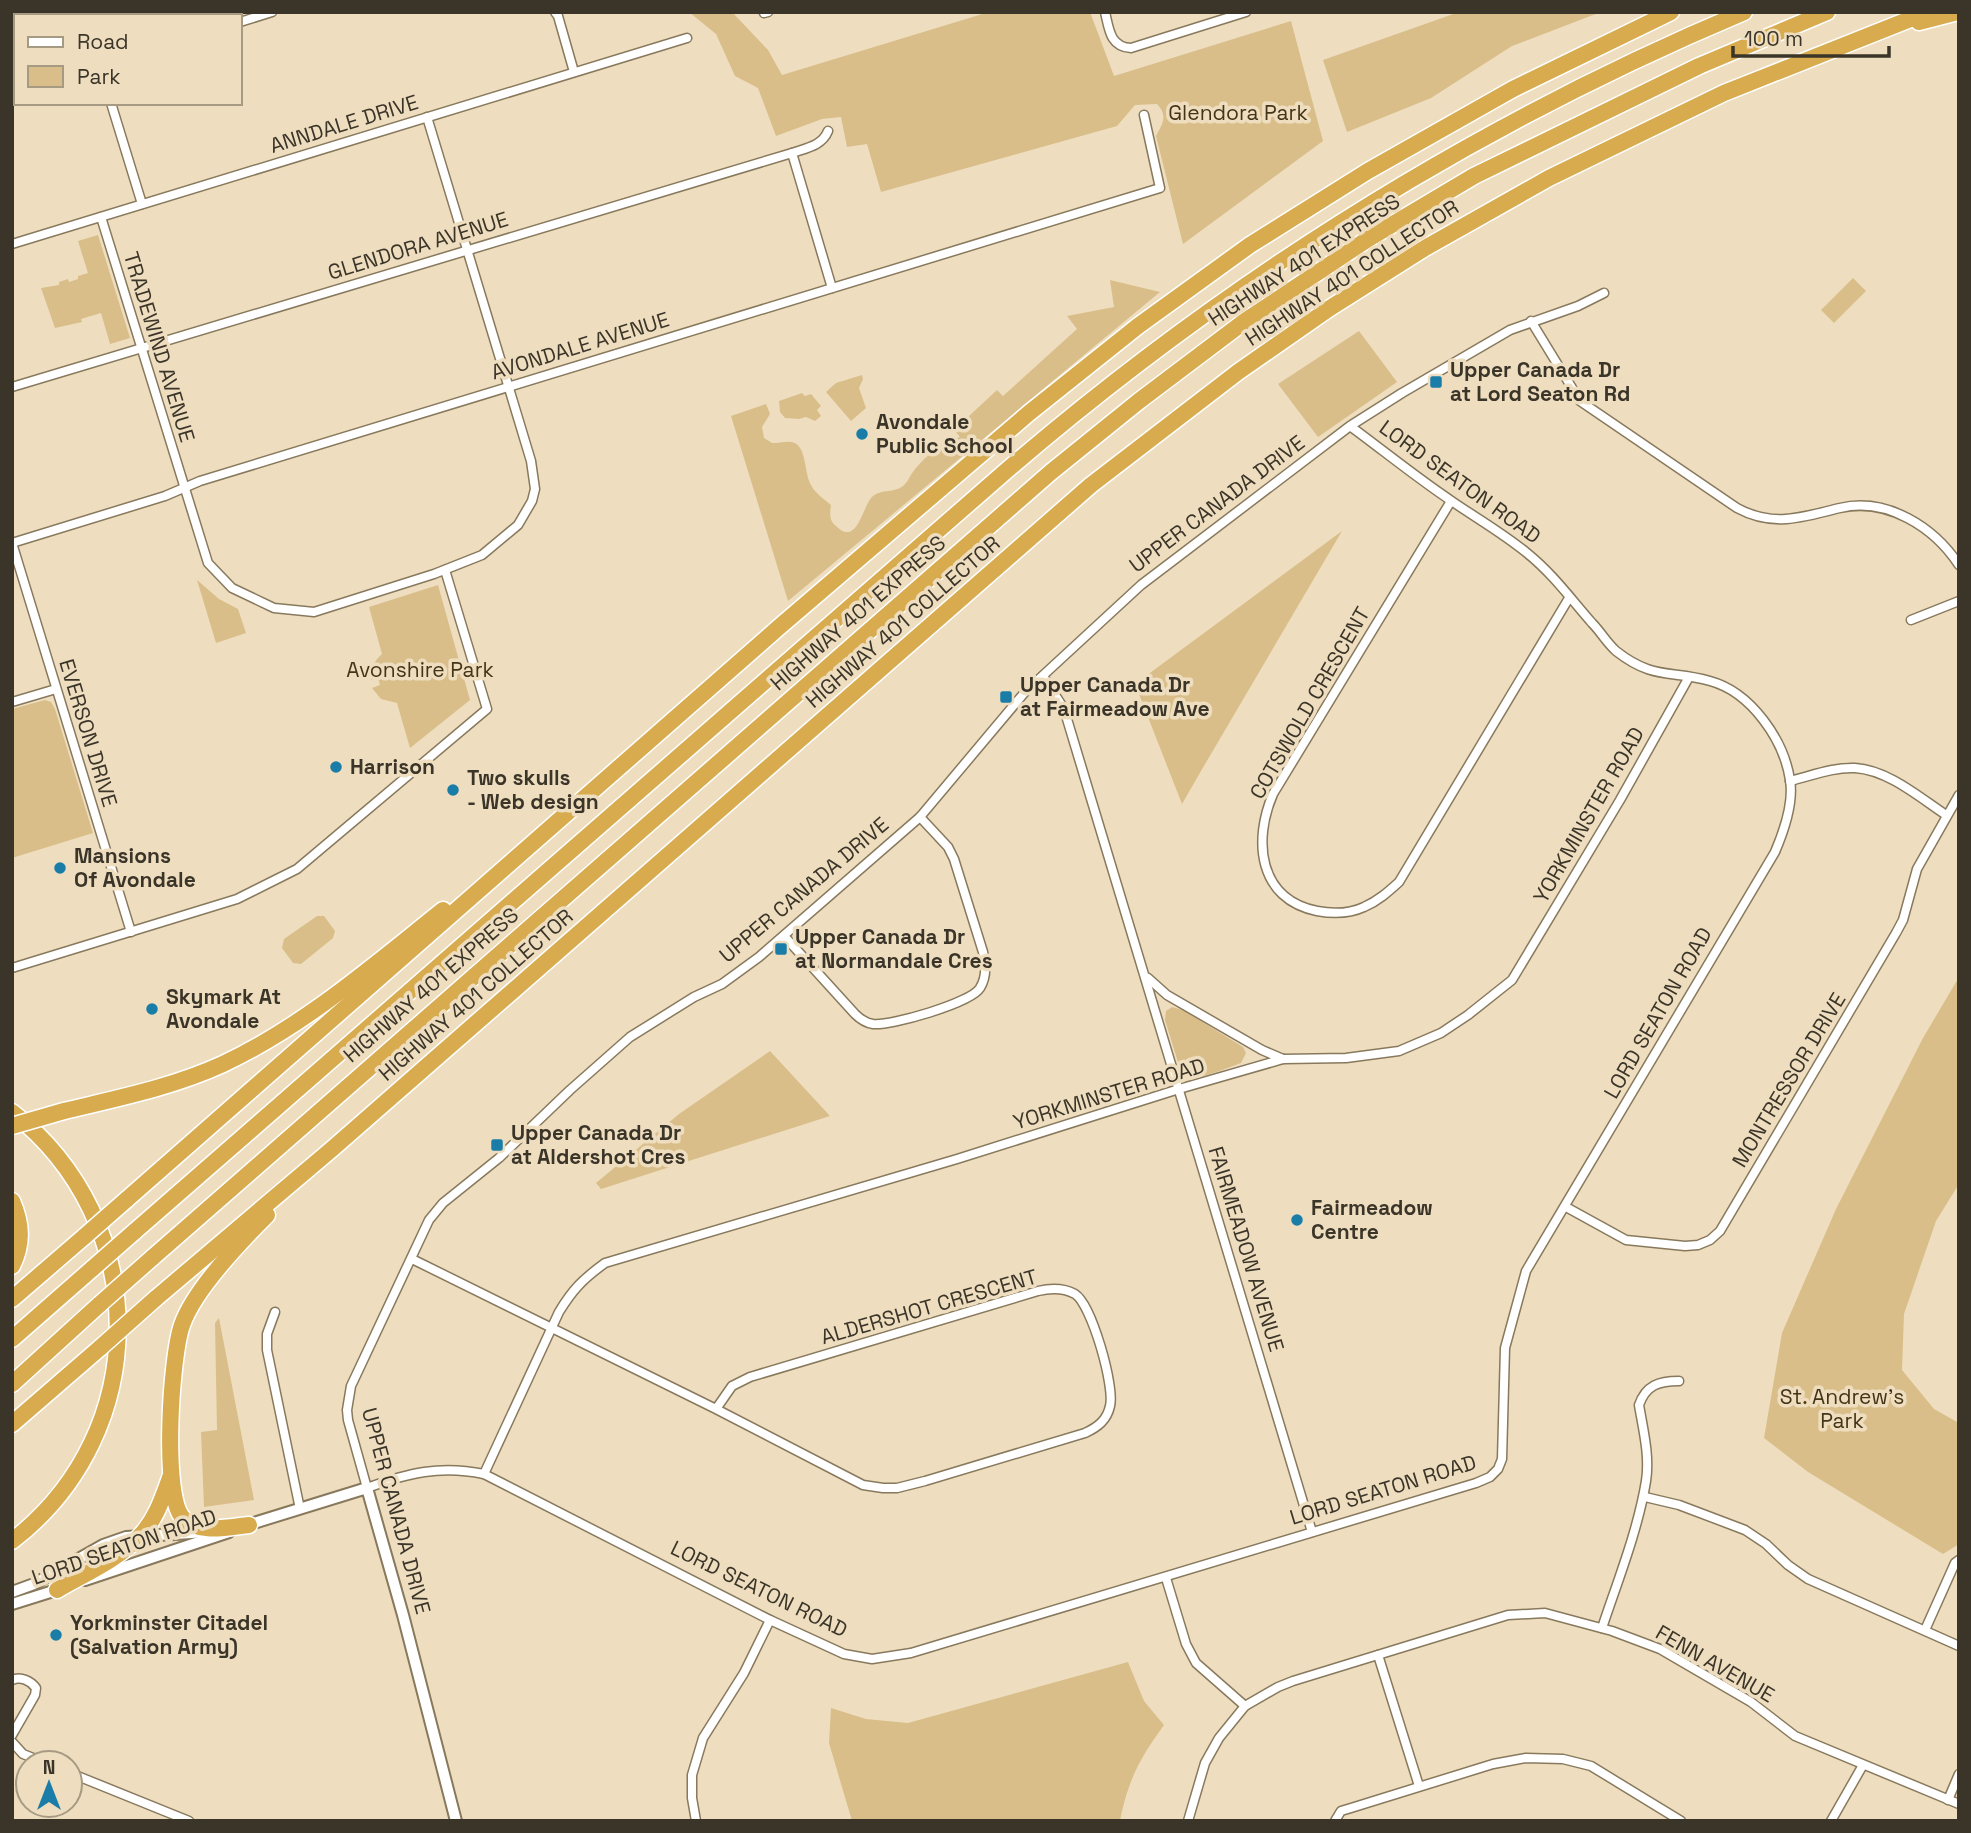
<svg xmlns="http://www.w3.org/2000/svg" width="1971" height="1833" font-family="'Space Grotesk',sans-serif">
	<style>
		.green { fill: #d9be8a }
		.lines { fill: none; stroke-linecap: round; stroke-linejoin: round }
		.minor-casing { stroke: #88795d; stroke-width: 11 }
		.tertiary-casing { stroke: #88795d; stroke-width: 14 }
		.motorway-casing { stroke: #fff; stroke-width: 19 }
		.minor { stroke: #fff; stroke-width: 8 }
		.tertiary { stroke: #fff; stroke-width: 10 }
		.motorway { stroke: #d7ab4e; stroke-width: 16 }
		.motorway-bridge-casing { stroke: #fff; stroke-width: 19; stroke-linecap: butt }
		.motorway-bridge { stroke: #d7ab4e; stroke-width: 16 }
		.poi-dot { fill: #1a7da8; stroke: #eedebf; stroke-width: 2.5 }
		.labels { text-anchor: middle; stroke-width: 7; stroke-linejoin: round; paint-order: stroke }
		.park-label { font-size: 21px; fill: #443517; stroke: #eedebf }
		.street-label { font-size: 21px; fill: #3b3529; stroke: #eedebf }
		.poi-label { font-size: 21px; font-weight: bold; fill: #3b3529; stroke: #eedebf; text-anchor: start }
	</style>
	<rect width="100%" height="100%" fill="#eedebf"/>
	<g class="green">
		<path d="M689 12H732L768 50 782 75 989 12H1090L1114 76 1291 21 1323 141 1183 244 1156 136C1163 123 1168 116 1157 104L1135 105 1117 126 881 192 867 144 847 147 841 117 822 119 776 136 758 88 735 76 716 34Z"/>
		<path d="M1459 12H1601L1512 46 1431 98 1347 132 1323 60Z"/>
		<path d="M98 235 130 338 110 344 101 313 81 319 82 322 55 328 41 288 59 285V282L68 279 69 282 78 279V276L88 273 78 241Z"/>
		<path d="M1853 278 1866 291 1834 323 1821 310Z"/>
		<path d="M1110 280 1160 292 788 601 731 416 766 404 770 414 762 427 764 438 772 443C780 443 788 440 795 443 807 450 804 473 811 485 815 493 824 499 831 505 830 512 829 520 835 525 858 549 862 505 873 496 882 489 894 493 903 486 908 482 909 477 913 472 923 458 943 441 960 437L954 430 997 390 1003 396 1077 329 1067 316 1114 307Z"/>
		<path d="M1359 331 1397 382 1318 437 1278 384Z"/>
		<path d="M862 375 863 379 859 388 866 408 851 421 826 392 836 383Z"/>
		<path d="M802 393 805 396 811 394 821 406 817 410 821 416 815 421 806 417 799 419 785 418 780 412 779 401Z"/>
		<path d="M1342 531 1201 771 1182 804 1135 684Z"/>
		<path d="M197 580 219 599 238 609 246 633 216 643Z"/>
		<path d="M438 585 470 700 410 748 397 703 381 699 372 688 380 685 378 678 371 680C370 669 374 661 382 654L369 607Z"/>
		<path d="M45 700 51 702 55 709 93 833 12 858V709Z"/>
		<path d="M317 916H324L335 931 333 938 301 964 293 963 282 948 284 939Z"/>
		<path d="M1959 977V1184L1936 1221 1904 1314 1902 1370 1934 1409 1959 1423V1544L1943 1554 1808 1472 1764 1438 1782 1333 1836 1209 1923 1038Z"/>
		<path d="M1172 1007 1183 1010 1243 1047 1246 1053 1241 1063C1225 1068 1196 1084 1181 1072L1165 1020 1166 1011Z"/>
		<path d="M770 1051 830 1116 601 1189 596 1183 679 1114Z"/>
		<path d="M219 1318 254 1500 204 1507 201 1432 217 1430 215 1323Z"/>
		<path d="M1128 1662 1144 1701 1164 1725C1140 1758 1128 1780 1120 1821H852L829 1743 831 1708 866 1719 908 1723Z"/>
	</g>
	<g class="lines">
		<g class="minor-casing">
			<g id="minor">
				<path d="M84 12 85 16"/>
				<path d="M555 12 558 16 574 72"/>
				<path d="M1105 12C1109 29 1110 47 1131 48L1246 12"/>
				<path d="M764 13 768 12"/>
				<path d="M240 22 272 12"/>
				<path d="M111 103 142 204"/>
				<path d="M792 153 832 288"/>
				<path d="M101 217 208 563 232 588 274 608 314 612 434 574 482 555 518 525 532 501 535 489 531 461 427 117"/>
				<path d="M12 244 687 38"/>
				<path d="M1531 321 1580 401 1737 508C1774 528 1802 517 1840 508 1887 497 1934 527 1959 565"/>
				<path d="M12 387 792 153C806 148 822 146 828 131"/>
				<path d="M1350 426C1384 451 1417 478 1453 502 1478 519 1504 534 1527 553 1552 573 1571 599 1592 623 1601 632 1606 642 1616 651 1653 680 1670 670 1710 681 1751 692 1784 740 1790 780 1794 803 1784 831 1775 852L1526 1271 1505 1348 1502 1459 1498 1469 1490 1477 1476 1483 911 1653 872 1659 844 1654 770 1620 484 1474C440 1465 408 1473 367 1488L348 1420 347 1410 351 1386 429 1220 443 1203 499 1158 570 1090 630 1037 694 997 722 984 759 957 920 817 1025 692 1141 585 1350 426 1402 393 1510 330 1578 306 1604 293"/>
				<path d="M1451 501 1273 794C1253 840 1258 899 1317 911 1333 914 1349 914 1364 907 1378 901 1388 892 1399 882L1569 598"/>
				<path d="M12 543 165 496 200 481 1160 188 1144 115"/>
				<path d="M12 543 131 932"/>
				<path d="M1911 620 1959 601"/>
				<path d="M1043 676 1064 709 1312 1532"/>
				<path d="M12 702 56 689"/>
				<path d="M1790 781C1811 776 1833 767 1855 768 1888 770 1919 797 1946 815"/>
				<path d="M785 937 855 1014C860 1019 866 1023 873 1024 891 1026 971 1003 980 988 987 977 986 964 983 952L954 859 948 847 920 817"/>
				<path d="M12 968 237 899 297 869 487 709 445 570"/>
				<path d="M1148 978 1167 995 1262 1050 1283 1059"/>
				<path d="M1566 1207 1626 1240 1685 1246 1698 1245 1710 1240 1720 1231 1896 933 1903 920 1917 869 1959 795"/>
				<path d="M412 1259 716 1409 732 1386 750 1377 1038 1291C1051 1288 1064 1288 1075 1294 1092 1305 1115 1387 1110 1406 1107 1420 1098 1427 1085 1433L925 1481 897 1488H883L863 1485 716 1409"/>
				<path d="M275 1312 267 1334V1350L300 1509"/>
				<path d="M484 1474 559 1312C573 1289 583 1279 605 1263L957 1159 1179 1089 1283 1059 1346 1058 1399 1051 1441 1033 1468 1015 1512 980 1620 800 1689 677"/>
				<path d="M1645 1497 1679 1505 1745 1530 1766 1544 1788 1565 1808 1579 1959 1646"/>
				<path d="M1166 1578 1186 1644 1196 1663 1245 1706"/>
				<path d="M1602 1628C1618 1580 1638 1530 1646 1481 1650 1456 1643 1429 1639 1405 1646 1385 1659 1381 1679 1381"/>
				<path d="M1925 1630 1955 1563 1959 1560"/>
				<path d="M1378 1655 1419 1786"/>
				<path d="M12 1680C21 1676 31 1681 36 1688L35 1695 12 1735"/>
				<path d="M12 1742 23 1754 46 1763"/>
				<path d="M70 1773 189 1821"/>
				<path d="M1948 1800 1959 1774"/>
				<path d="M696 1821 692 1798V1775L703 1738 744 1673 770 1620"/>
				<path d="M1188 1821 1205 1763 1219 1738 1245 1706 1278 1687 1293 1681 1508 1615 1545 1613 1612 1631 1660 1649 1751 1702 1795 1736 1959 1804"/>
				<path d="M1335 1821 1341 1811 1351 1808 1493 1764 1526 1758 1563 1759 1591 1766 1681 1821"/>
				<path d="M1831 1821 1863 1765"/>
			</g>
		</g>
		<g class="tertiary-casing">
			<g id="tertiary">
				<path d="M244 1526 367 1488 403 1615 456 1821"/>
				<path d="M85 1580 229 1532"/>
				<path d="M12 1592 34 1584 103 1545 126 1537 208 1532"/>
				<path d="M12 1604 63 1588"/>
			</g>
		</g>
		<g class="motorway-casing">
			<g id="motorway">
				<path d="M1919 22 1958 12"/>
				<path d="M64 1111C118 1098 173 1087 223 1064 304 1026 374 965 443 910"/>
				<path d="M12 1112C152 1221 154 1432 12 1541"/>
				<path d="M126 1200 778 628 1029 413 1138 326 1250 245 1368 171 1513 89 1671 12"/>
				<path d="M12 1201C22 1224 23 1244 12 1266"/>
				<path d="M134 1232 1006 471C1227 281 1475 125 1744 12"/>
				<path d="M152 1258 1051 472 1139 401 1245 321 1368 239 1474 176 1699 66 1827 12"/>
				<path d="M12 1299 85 1236"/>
				<path d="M155 1299 332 1149 1091 485 1238 372 1330 308 1425 248 1549 178 1724 93 1928 12"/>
				<path d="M12 1339 93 1268"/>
				<path d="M12 1384 100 1304"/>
				<path d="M12 1424 101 1347"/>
				<path d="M249 1525C229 1527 197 1535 182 1517 162 1492 171 1356 182 1325 194 1290 240 1242 267 1215"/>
				<path d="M57 1590C84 1574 117 1560 139 1537 156 1520 163 1497 171 1475"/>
			</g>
		</g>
		<use href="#minor" class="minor"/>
		<use href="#tertiary" class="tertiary"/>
		<use href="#motorway" class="motorway"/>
		<g class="motorway-bridge-casing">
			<g id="motorway-bridge">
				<path d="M12 1126 64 1111"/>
				<path d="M85 1236 126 1200"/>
				<path d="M93 1268 134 1232"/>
				<path d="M100 1304 152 1258"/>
				<path d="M101 1347 155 1299"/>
			</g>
		</g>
		<use href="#motorway-bridge" class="motorway-bridge"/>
	</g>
	<g class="poi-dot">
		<rect x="1429" y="375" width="14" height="14" rx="3.5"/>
		<circle cx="862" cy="434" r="7"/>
		<rect x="999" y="690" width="14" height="14" rx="3.5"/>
		<circle cx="336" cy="767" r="7"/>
		<circle cx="453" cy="790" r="7"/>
		<circle cx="60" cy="868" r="7"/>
		<rect x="774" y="942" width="14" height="14" rx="3.5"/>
		<circle cx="152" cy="1009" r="7"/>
		<rect x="490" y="1138" width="14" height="14" rx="3.5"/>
		<circle cx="1297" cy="1220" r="7"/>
		<circle cx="56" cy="1635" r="7"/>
	</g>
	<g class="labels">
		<g class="park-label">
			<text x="1238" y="120">Glendora Park</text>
			<text x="420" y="677">Avonshire Park</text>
			<text x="1842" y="1404">St. Andrew’s<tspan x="1842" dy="24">Park</tspan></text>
		</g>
		<g class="street-label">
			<text transform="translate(344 124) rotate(-17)" y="7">ANNDALE DRIVE</text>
			<text transform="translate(418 246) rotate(-17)" y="7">GLENDORA AVENUE</text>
			<text transform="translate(1304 260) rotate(-33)" y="7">HIGHWAY 401 EXPRESS</text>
			<text transform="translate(1352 273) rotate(-33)" y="7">HIGHWAY 401 COLLECTOR</text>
			<text transform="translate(580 346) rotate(-17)" y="7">AVONDALE AVENUE</text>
			<text transform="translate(159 347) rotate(73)" y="7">TRADEWIND AVENUE</text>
			<text transform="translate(1460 482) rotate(36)" y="7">LORD SEATON ROAD</text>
			<text transform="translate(1217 504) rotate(-37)" y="7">UPPER CANADA DRIVE</text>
			<text transform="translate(858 613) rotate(-41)" y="7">HIGHWAY 401 EXPRESS</text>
			<text transform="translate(903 622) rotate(-41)" y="7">HIGHWAY 401 COLLECTOR</text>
			<text transform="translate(1310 703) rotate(-60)" y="7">COTSWOLD CRESCENT</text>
			<text transform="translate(88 733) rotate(73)" y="7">EVERSON DRIVE</text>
			<text transform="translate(1589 815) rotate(-60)" y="7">YORKMINSTER ROAD</text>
			<text transform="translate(804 890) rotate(-40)" y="7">UPPER CANADA DRIVE</text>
			<text transform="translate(431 985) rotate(-41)" y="7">HIGHWAY 401 EXPRESS</text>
			<text transform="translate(476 995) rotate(-41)" y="7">HIGHWAY 401 COLLECTOR</text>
			<text transform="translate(1658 1013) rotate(-60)" y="7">LORD SEATON ROAD</text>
			<text transform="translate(1789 1080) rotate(-59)" y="7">MONTRESSOR DRIVE</text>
			<text transform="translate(1109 1094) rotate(-17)" y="7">YORKMINSTER ROAD</text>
			<text transform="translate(1246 1249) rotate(73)" y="7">FAIRMEADOW AVENUE</text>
			<text transform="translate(929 1307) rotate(-16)" y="7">ALDERSHOT CRESCENT</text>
			<text transform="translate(1383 1490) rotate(-17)" y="7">LORD SEATON ROAD</text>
			<text transform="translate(396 1511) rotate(75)" y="7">UPPER CANADA DRIVE</text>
			<text transform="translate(124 1547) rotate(-19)" y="7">LORD SEATON ROAD</text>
			<text transform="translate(759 1589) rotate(26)" y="7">LORD SEATON ROAD</text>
			<text transform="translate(1715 1664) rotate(30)" y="7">FENN AVENUE</text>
		</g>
		<g class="poi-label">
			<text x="1450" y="377">Upper Canada Dr<tspan x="1450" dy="24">at Lord Seaton Rd</tspan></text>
			<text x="876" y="429">Avondale<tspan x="876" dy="24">Public School</tspan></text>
			<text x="1020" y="692">Upper Canada Dr<tspan x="1020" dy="24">at Fairmeadow Ave</tspan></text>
			<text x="350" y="774">Harrison</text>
			<text x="467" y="785">Two skulls<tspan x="467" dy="24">- Web design</tspan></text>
			<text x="74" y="863">Mansions<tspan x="74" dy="24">Of Avondale</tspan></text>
			<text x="795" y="944">Upper Canada Dr<tspan x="795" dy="24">at Normandale Cres</tspan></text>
			<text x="166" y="1004">Skymark At<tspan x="166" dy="24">Avondale</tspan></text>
			<text x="511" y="1140">Upper Canada Dr<tspan x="511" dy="24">at Aldershot Cres</tspan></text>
			<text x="1311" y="1215">Fairmeadow<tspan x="1311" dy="24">Centre</tspan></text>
			<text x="70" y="1630">Yorkminster Citadel<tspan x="70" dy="24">(Salvation Army)</tspan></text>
		</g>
	</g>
	<rect width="1971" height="1833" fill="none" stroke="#3b3529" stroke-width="28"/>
	<rect x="14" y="14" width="228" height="91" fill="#eedebf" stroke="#a69a83" stroke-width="2"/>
	<rect x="28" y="37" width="35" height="10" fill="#ffffff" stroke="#a69a83" stroke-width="2"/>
	<text x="77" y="49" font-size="21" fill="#3b3529">Road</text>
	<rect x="28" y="66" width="35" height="21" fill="#d9be8a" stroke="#a69a83" stroke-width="2"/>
	<text x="77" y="84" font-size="21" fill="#3b3529">Park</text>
	<g transform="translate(49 1784)"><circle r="33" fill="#eedebf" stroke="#a69a83" stroke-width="2"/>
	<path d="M0-5L12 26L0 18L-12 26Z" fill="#1a7da8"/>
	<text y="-10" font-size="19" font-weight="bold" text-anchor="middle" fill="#3b3529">N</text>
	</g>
	<path d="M1733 46v10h156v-10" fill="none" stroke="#3b3529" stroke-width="3.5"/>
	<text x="1744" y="46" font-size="21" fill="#3b3529" stroke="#eedebf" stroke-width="5" paint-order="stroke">100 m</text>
</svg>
